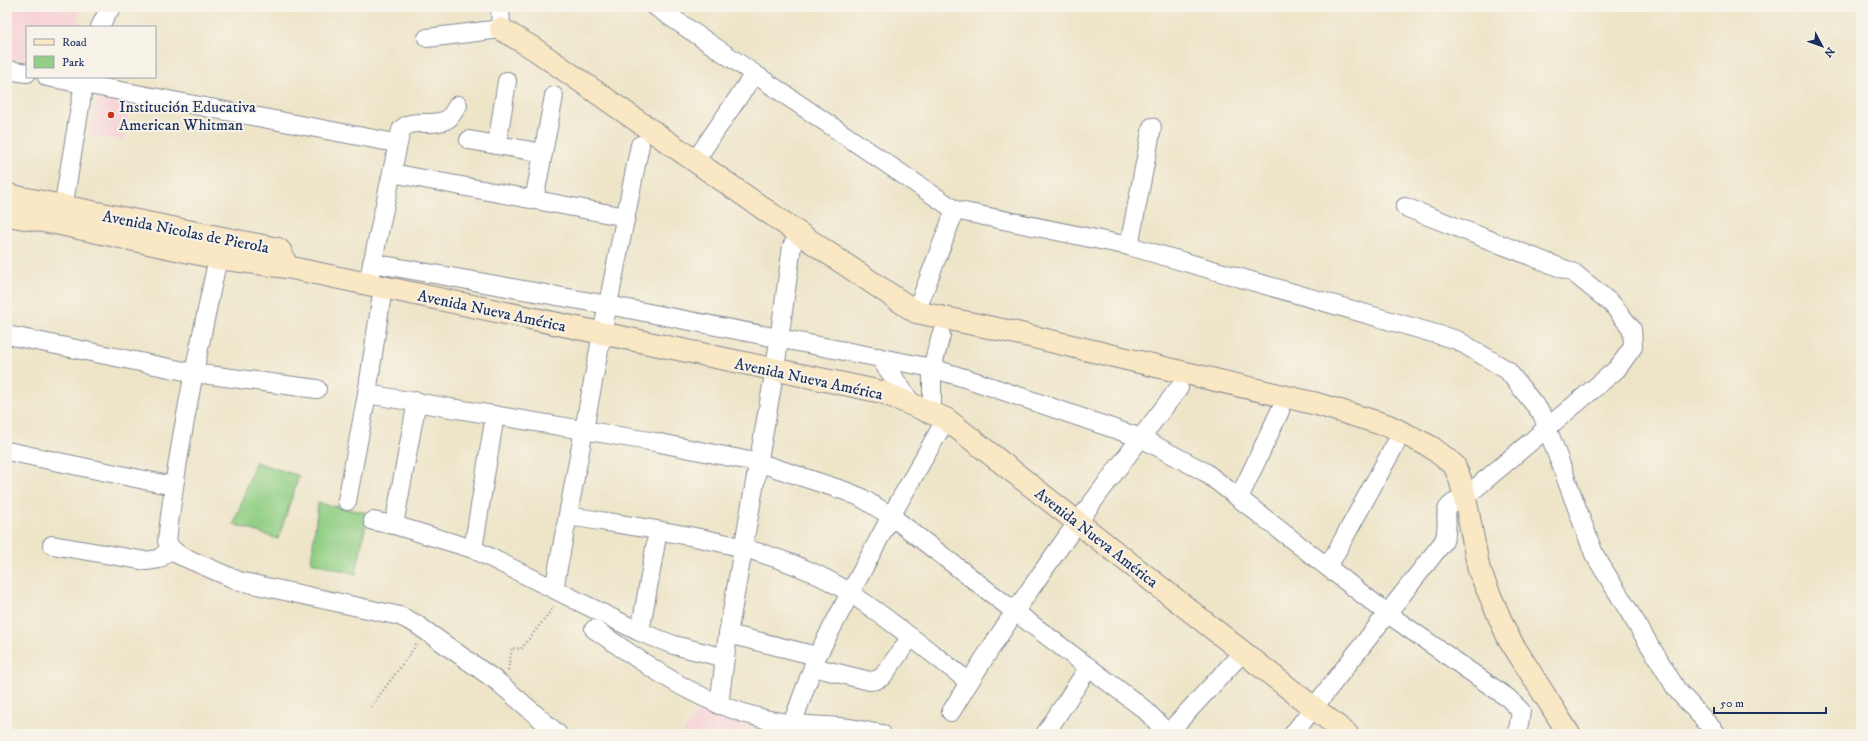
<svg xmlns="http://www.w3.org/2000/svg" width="1868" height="741" font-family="'IM FELL DW Pica',serif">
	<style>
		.built { fill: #f7cfd5 }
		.green { fill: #92cf85; stroke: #567f72 }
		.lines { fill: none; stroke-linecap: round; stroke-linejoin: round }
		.street-casing { stroke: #848a94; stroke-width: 20 }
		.secondary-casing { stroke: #848a94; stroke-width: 24 }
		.path { stroke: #848a94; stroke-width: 2.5; stroke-dasharray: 1 3; stroke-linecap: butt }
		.street { stroke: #fff; stroke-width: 18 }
		.secondary { stroke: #fae7c3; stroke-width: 22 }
		.poi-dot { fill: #c8321e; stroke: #f7f3e8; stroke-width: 1.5 }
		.labels { text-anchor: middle; stroke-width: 4; stroke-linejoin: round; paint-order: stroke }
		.poi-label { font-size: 16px; fill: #1b2f5e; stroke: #f7f3e8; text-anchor: start }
		.street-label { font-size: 16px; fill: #1b2f5e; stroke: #f7f3e8 }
	</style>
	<rect width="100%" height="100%" fill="#f7f3e8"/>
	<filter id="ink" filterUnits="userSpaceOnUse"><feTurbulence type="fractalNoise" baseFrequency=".025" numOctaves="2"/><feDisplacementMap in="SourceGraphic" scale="8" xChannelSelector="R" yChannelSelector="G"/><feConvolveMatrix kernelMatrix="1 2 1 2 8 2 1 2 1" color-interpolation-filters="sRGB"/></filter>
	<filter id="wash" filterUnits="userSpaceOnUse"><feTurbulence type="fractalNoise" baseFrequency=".012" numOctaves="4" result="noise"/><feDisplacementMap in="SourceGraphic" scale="16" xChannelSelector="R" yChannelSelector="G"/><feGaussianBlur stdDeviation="0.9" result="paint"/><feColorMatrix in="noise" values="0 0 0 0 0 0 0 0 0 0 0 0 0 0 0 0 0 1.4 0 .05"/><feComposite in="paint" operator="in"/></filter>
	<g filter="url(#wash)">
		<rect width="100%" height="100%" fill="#eee5c9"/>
		<g class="built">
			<path d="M7 7H81L76 27H27V62L7 58Z"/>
			<path d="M98 95 131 96 123 141 90 135Z"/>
			<path d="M702 711H707L751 727 754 734H682L694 717Z"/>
		</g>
		<g class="green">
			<path d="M255 462 299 476 278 539 234 524Z"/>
			<path d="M318 503 368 513 356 574 311 562Z"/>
		</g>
	</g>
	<g filter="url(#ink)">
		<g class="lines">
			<g class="street-casing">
				<g id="street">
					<path d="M656 7 955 210 1129 246 1457 340 1507 370 1542 414 1594 554 1677 690 1717 734"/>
					<path d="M100 27 107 13 112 7"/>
					<path d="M427 38 501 29 500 7"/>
					<path d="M7 70 27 73"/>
					<path d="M47 77 390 142"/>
					<path d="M469 140 543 153"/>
					<path d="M497 145 507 81"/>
					<path d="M695 161 754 74"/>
					<path d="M392 173 626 217"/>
					<path d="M534 200 554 96"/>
					<path d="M61 220 85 77"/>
					<path d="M221 244C200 343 178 441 167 541L171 548 179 555 239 581 400 616 416 624 498 682 558 734"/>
					<path d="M1129 246 1152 127"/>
					<path d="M372 263 608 305 932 368 974 381 1141 438 1205 472 1388 614 1508 698 1521 711 1518 730 1515 734"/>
					<path d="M370 274 401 130C412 116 435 129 449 118 452 115 455 109 458 105"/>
					<path d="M916 312 955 210"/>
					<path d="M7 335 194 373 317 389"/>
					<path d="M879 357 913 405"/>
					<path d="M367 394 655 442 760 463 848 492 860 497 891 516 1014 611 1144 709 1157 722 1166 734"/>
					<path d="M932 414V368L941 335"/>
					<path d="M7 451 173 486"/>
					<path d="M1239 498 1280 411"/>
					<path d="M347 501 367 394 383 287"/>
					<path d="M569 516C660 531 772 542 850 593 891 620 930 652 969 682"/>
					<path d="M373 521 394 525 473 549 640 632 674 645 725 658"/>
					<path d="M394 525 417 401"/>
					<path d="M52 545 146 561 159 559 171 548"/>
					<path d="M473 549 495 415"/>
					<path d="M1328 567 1395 445"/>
					<path d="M554 589 602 334 640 145"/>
					<path d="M594 629C650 667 697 703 765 719 790 725 815 725 840 727 854 728 868 732 882 734"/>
					<path d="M640 632 658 531"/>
					<path d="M728 634 817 656"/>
					<path d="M813 667 870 681 876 680 882 677 911 637"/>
					<path d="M719 705 728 634 775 369 792 246"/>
					<path d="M951 712C1019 598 1098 493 1179 388"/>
					<path d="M776 734 792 724 817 656 891 516 946 419"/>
					<path d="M1045 734 1089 667"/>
					<path d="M1167 734 1243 652"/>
					<path d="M1293 734 1444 541C1453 515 1434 510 1465 497L1617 369 1633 347 1632 329 1612 304 1574 273 1405 207"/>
				</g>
			</g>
			<g class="secondary-casing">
				<g id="secondary">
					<path d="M501 29 533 48 794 230 916 312 1012 332 1317 404 1389 426 1431 447 1454 465 1460 479 1465 497 1479 570 1508 637 1569 734"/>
					<path d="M7 195 278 249 281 252 287 267"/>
					<path d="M7 215 60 224 218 258 287 267 882 392 946 419 1347 734"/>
				</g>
			</g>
			<g class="path">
				<path d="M508 670 512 648 521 649 554 607"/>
				<path d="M371 707 417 644"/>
			</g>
			<use href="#street" class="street"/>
			<use href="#secondary" class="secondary"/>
		</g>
	</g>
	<circle class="poi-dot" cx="111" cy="115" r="4"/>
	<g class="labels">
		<g class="poi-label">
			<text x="119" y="112">Institución Educativa<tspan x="119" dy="18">American Whitman</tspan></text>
		</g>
		<g class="street-label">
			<text transform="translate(186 231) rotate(11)" y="6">Avenida Nicolas de Pierola</text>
			<text transform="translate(492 310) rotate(12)" y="6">Avenida Nueva América</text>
			<text transform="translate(809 378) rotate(12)" y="6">Avenida Nueva América</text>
			<text transform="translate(1097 537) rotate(38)" y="6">Avenida Nueva América</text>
		</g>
	</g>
	<rect width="1868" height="741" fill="none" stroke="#f7f3e8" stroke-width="24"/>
	<rect x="26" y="26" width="130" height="52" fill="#f7f3e8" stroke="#9fa5b1"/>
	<rect x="34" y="39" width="20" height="6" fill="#fae7c3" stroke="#9fa5b1"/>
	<text x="62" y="46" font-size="12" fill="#1b2f5e">Road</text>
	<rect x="34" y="56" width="20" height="12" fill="#92cf85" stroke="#9fa5b1"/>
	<text x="62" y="66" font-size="12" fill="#1b2f5e">Park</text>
	<g transform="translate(1822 46) rotate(131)" stroke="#f7f3e8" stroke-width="3" paint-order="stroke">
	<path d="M0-3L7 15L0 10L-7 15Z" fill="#1b2f5e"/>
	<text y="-6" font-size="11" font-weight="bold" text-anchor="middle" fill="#1b2f5e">N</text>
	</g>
	<path d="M1714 707v6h112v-6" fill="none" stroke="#1b2f5e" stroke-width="2"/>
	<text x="1720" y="707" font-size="12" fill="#1b2f5e" stroke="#f7f3e8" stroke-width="3" paint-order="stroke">50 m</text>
</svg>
